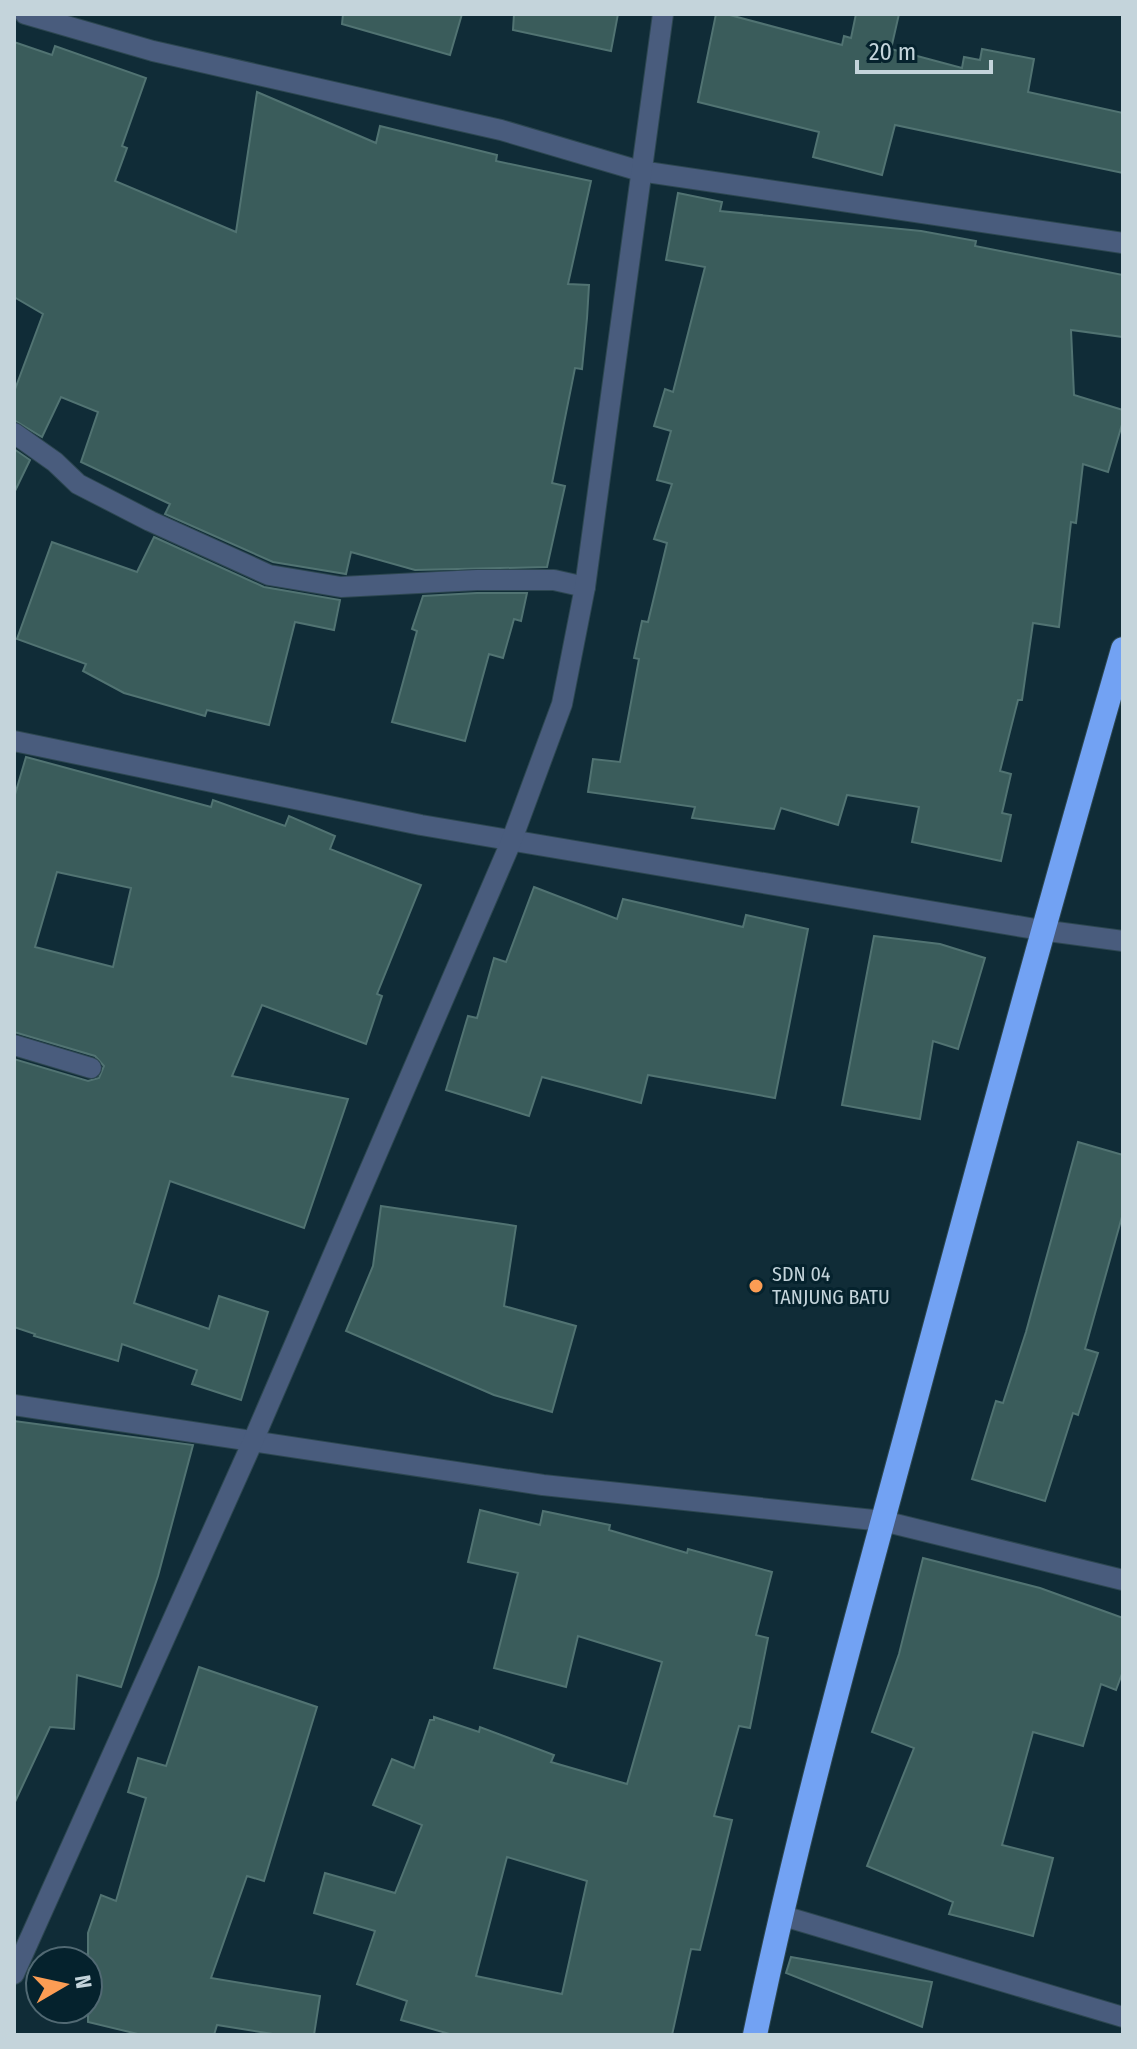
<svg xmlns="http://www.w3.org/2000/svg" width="1137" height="2049" font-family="'Fira Sans Condensed',sans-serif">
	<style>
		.building { fill: #3a5c5b; stroke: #517372; stroke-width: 2; fill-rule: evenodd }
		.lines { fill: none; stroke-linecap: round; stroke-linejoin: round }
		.minor-casing { stroke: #2d4751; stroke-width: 22 }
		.highway-casing { stroke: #2d4751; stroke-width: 26 }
		.minor { stroke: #495c7d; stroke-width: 20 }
		.highway { stroke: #72a2f3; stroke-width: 24 }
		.poi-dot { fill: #fc9d54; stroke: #05222d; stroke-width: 3 }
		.labels { text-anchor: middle; stroke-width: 6; stroke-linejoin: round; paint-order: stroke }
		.poi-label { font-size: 20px; fill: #c4d4db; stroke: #05222d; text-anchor: start }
	</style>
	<rect width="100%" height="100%" fill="#102c37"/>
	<g class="building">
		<path d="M343 14H462L450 55 342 24Z"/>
		<path d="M514 14H618L611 51 513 30Z"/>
		<path d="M716 14H726L842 45 844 36 851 38 856 14H899L891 49 962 68 964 57 980 60 982 49 1034 59 1028 92 1123 113V173L895 125 882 175 813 157 819 132 698 102Z"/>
		<path d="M14 42 52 55 55 46 146 78 122 146 127 148 115 181 236 232 257 92 376 143 380 126 497 155 496 161 591 181 568 284 589 285 587 318 582 369 575 368 552 483 565 486 547 567 415 570 351 552 346 574 273 562 165 514 170 504 81 462 98 412 61 397 42 437 14 420V392L43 314 14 297Z"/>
		<path d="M678 193 722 202 720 211 921 231 976 241 975 246 1123 275V337L1071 330 1074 395 1123 410V421L1108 472 1083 464 1076 523 1071 522 1059 627 1033 623 1022 700H1018L1000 771 1011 774 1002 813 1011 815 1001 861 912 842 919 807 847 795 838 825 781 808 774 829 692 818 695 807 588 792 593 759 620 762 639 659 634 658 642 621 648 622 667 543 654 539 672 484 657 480 671 431 654 426 665 389 673 392 705 267 666 260Z"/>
		<path d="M14 449 30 460 14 493Z"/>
		<path d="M154 537 264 587 340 600 334 630 295 622 269 725 207 710 205 716 124 693 83 671 86 664 17 639 52 542 137 572Z"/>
		<path d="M477 593H527L521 621 514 619 503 658 489 654 465 741 392 722 417 631 412 629 423 596Z"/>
		<path d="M26 757 211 807 213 800 285 826 289 816 335 836 330 849 421 885 377 994 382 996 366 1044 262 1005 232 1076 348 1099 304 1228 170 1181 134 1303 209 1329 219 1296 268 1312 241 1400 192 1384 197 1370 122 1344 118 1361 34 1336 35 1334 14 1327V1059L88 1081 99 1078 104 1066 95 1056 14 1032V798ZM57 872 131 888 113 967 35 947Z"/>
		<path d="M534 887 617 919 623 899 743 927 746 915 808 929 775 1098 648 1075 641 1103 542 1077 529 1116 446 1090 468 1016 477 1018 494 958 506 962Z"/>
		<path d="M874 936 940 944 985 958 958 1049 933 1041 920 1119 842 1105Z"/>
		<path d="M1078 1142 1123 1155V1213L1085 1349 1098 1353 1078 1415 1073 1413 1045 1501 972 1479 996 1401 1003 1403 1026 1332Z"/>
		<path d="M381 1206 516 1226 504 1306 576 1326 552 1412 494 1395 346 1331 373 1266Z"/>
		<path d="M14 1421 193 1445 158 1576 121 1687 77 1675 74 1729 50 1727 14 1804Z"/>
		<path d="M480 1510 540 1525 543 1511 610 1525 609 1530 687 1553 688 1549 772 1572 756 1635 768 1638 750 1728 739 1726 714 1816 732 1820 700 1950 691 1949 672 2035H453L401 2020 407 2001 357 1984 375 1931 314 1913 325 1873 395 1893 422 1825 373 1805 392 1759 414 1768 430 1720H434V1717L479 1732 480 1727 554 1755 551 1762 627 1784 662 1662 578 1636 566 1687 494 1668 518 1573 468 1562ZM507 1857 587 1881 562 1994 476 1976Z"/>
		<path d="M923 1558 1040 1588 1123 1618V1671L1116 1690 1101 1684 1083 1746 1033 1732 1002 1845 1053 1858 1033 1936 949 1914 953 1902 867 1866 914 1748 872 1732 899 1654Z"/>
		<path d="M199 1667 317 1707 264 1881 247 1876 211 1978 320 1996 314 2035H279L217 2025 214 2035H142L88 2022V1933L101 1895 116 1901 146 1798 128 1792 138 1758 166 1766Z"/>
		<path d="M791 1957 932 1982 922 2027 786 1973Z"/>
	</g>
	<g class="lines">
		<g class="minor-casing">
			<g id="minor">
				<path d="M25 14 153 51 501 130 640 171 1123 243"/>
				<path d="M14 433 55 462 78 484 150 521 269 575 341 587 477 580H554L585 587"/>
				<path d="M14 741 421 825 1041 930 1123 941"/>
				<path d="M14 1045 91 1068"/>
				<path d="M14 1405 543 1485 883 1521 1123 1580"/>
				<path d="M780 1915 1123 2017"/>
				<path d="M14 1974 253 1441 511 842 562 704 585 587 663 14"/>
			</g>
		</g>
		<g class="highway-casing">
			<path id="highway" d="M755 2035C798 1828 855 1624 910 1420 979 1162 1049 905 1123 649"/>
		</g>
		<use href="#minor" class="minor"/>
		<use href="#highway" class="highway"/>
	</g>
	<circle class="poi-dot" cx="756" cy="1286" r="8"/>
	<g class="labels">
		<g class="poi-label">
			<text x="772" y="1281">SDN 04<tspan x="772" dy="23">TANJUNG BATU</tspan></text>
		</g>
	</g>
	<rect width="1137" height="2049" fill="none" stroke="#c4d4db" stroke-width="32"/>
	<g transform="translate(64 1985) rotate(81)"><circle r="38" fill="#05222d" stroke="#516973" stroke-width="2"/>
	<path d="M0-6L14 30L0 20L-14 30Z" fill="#fc9d54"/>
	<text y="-12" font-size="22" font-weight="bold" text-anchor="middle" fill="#c4d4db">N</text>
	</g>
	<path d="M857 60v12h134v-12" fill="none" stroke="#c4d4db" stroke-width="4"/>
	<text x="869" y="60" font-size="24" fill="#c4d4db" stroke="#05222d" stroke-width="6" paint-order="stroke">20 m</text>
</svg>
